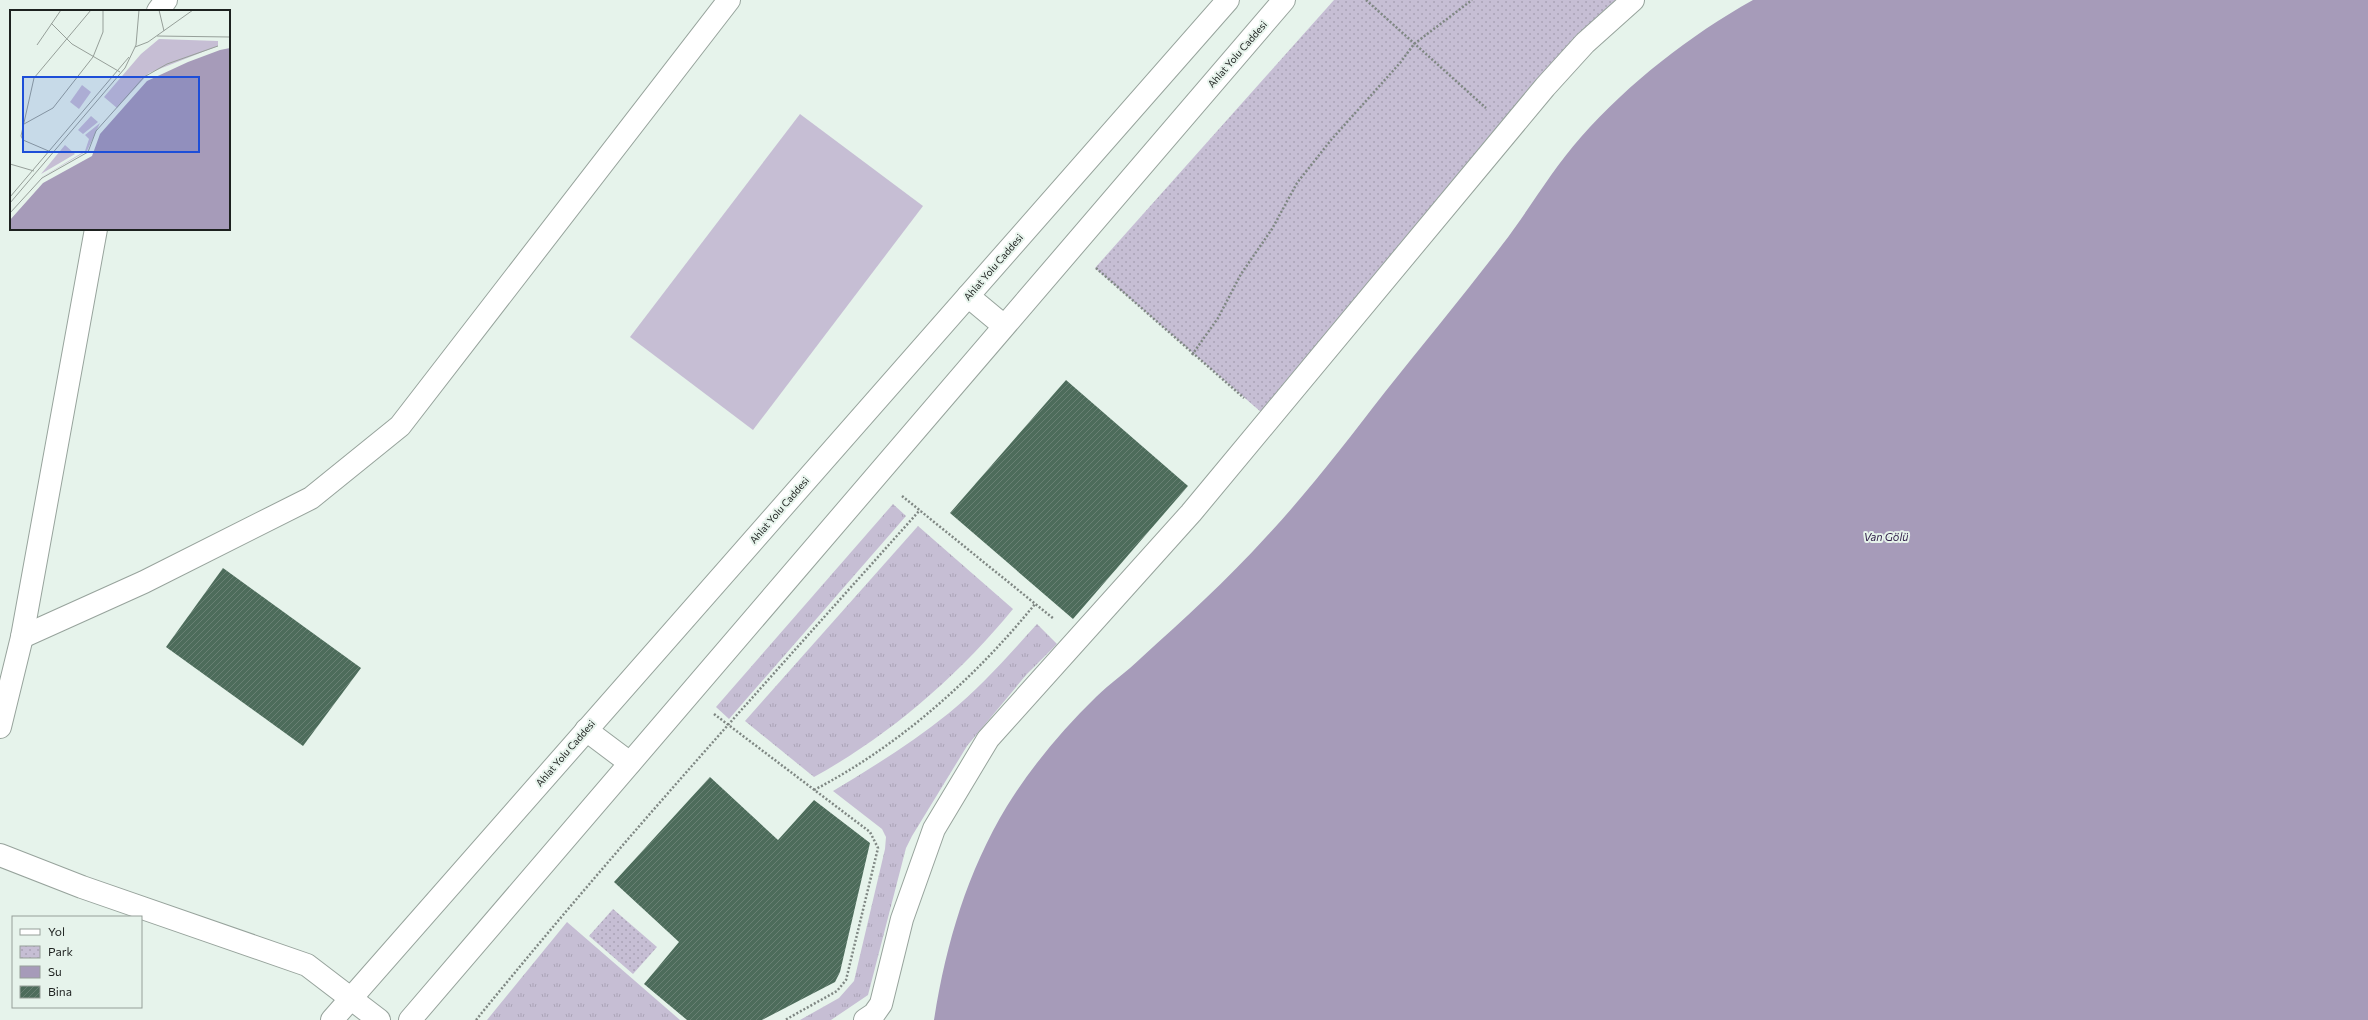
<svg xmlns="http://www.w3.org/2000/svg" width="2368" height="1020" font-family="Commissioner,sans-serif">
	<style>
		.grass { fill: url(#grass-tufts) }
		.park { fill: url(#park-dots) }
		.garden { fill: #c6bed4 }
		.water { fill: #a69bb9 }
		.building { fill: url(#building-hatch) }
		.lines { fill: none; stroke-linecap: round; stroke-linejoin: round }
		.pedestrian-casing { stroke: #97a39c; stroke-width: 24 }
		.minor-casing { stroke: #97a39c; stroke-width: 24 }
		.tertiary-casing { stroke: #97a39c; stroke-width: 24 }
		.path { stroke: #7f8783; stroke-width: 2.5; stroke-dasharray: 2 2; stroke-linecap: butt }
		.pedestrian { stroke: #fff; stroke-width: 22 }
		.minor { stroke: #fff; stroke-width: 22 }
		.tertiary { stroke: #fff; stroke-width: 22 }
		.labels { text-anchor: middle; stroke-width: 4; stroke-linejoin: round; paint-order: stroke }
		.street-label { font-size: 10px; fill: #1d211f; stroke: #e6f3eb }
		.water-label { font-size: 11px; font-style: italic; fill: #32214a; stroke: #e6f3eb }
		.inset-road { fill: none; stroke: #969f99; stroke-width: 1 }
		.view { fill: #1d4ed8; fill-opacity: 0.15; stroke: #1d4ed8; stroke-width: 2 }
		.inset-edge { fill: none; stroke: #1d211f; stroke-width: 2 }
	</style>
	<defs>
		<pattern id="grass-tufts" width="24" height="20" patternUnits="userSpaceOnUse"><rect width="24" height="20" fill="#c6bed4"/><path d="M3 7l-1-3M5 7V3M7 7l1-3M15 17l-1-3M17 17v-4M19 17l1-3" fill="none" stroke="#aaa3b6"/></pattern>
		<pattern id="park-dots" width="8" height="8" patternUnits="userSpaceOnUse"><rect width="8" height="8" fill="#c6bed4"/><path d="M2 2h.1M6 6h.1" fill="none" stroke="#aaa3b6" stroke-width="1.8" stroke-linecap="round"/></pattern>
		<pattern id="building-hatch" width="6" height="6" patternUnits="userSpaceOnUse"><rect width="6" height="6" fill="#4d6c5b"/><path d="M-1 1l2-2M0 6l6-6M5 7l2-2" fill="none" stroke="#688073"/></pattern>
	</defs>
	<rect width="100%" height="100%" fill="#e6f3eb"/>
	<g class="grass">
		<path d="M893 504 906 516 729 719 716 707Z"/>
		<path d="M918 526 1013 609C958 676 890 735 814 777L745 721Z"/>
		<path d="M1037 624 1057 644 1026 675 967 746 912 836 906 848 868 995 831 1020H800L839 998 854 981 885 849 886 837 882 829 833 791C873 767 913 742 949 713 981 687 1009 655 1037 624Z"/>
		<path d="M567 922 680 1020H487Z"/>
	</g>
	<g class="park">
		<path d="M1334 0H1633L1269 419 1095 268Z"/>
		<path d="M613 909 657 947 633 974 589 936Z"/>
	</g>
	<path class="garden" d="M800 114 923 206 753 430 630 337Z"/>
	<path class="water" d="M1753 0H2368V1020H934C946 944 967 872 1007 806 1032 766 1062 730 1096 697 1110 683 1127 672 1141 658 1184 619 1227 580 1266 537 1309 491 1347 441 1385 392 1424 343 1464 295 1502 245 1529 210 1551 171 1581 137 1630 82 1689 36 1753 0Z"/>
	<g class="building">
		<path d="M1066 380 1188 486 1073 619 950 513Z"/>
		<path d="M223 568 361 668 303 746 166 647Z"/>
		<path d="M710 777 778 840 814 800 870 843 840 972 835 982 762 1020H687L644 984 679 942 614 882Z"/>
	</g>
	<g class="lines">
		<g class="pedestrian-casing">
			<path id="pedestrian" d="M865 1020 874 1014 881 1004 902 919 934 829 988 739 1191 513 1545 87 1585 43 1633 0"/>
		</g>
		<g class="minor-casing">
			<g id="minor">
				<path d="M158 11 166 0"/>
				<path d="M968 296 1004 326"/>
				<path d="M22 637 144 582 311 498 400 426 729 0"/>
				<path d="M0 727 22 637 96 229"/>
				<path d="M586 730 630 763"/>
				<path d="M0 855 82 887 307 965 379 1020"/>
			</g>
		</g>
		<g class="tertiary-casing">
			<g id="tertiary">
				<path d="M332 1020 1228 0"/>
				<path d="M410 1020 1284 0"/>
			</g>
		</g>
		<g class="path">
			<path d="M1366 0 1486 108"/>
			<path d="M1096 268 1244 398"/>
			<path d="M1192 355 1218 318 1241 274 1272 229 1297 183 1331 140 1400 63 1414 44 1472 0"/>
			<path d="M902 496 1054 619"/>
			<path d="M714 714 870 832 878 848 846 980 837 991 785 1020"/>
			<path d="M814 790C899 746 975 678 1035 604"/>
			<path d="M476 1020C618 845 770 678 920 510"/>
		</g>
		<use href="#pedestrian" class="pedestrian"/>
		<use href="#minor" class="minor"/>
		<use href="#tertiary" class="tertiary"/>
	</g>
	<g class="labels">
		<g class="street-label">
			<text transform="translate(1237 54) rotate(-49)" y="4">Ahlat Yolu Caddesi</text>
			<text transform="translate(993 267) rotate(-49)" y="4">Ahlat Yolu Caddesi</text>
			<text transform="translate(779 510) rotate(-49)" y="4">Ahlat Yolu Caddesi</text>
			<text transform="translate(565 753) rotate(-49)" y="4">Ahlat Yolu Caddesi</text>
		</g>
		<g class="water-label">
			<text x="1886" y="541">Van Gölü</text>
		</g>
	</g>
	<g transform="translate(10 10)">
		<rect width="220" height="220" fill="#e6f3eb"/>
		<path d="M81 106 88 112 73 124 68 120ZM90 113 77 141 27 170 75 141 79 129 75 125ZM55 135 65 144 31 164Z" fill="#c6bed4"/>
		<path d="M149 29 208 31V36L139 63 107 98 94 87 131 44Z" fill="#c6bed4"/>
		<path d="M72 75 81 82 69 99 60 92Z" fill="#c6bed4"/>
		<path d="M220 38V220H0V210L33 173 82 146 90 124 137 71 178 52 210 40Z" fill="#a69bb9"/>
		<path class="inset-road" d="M149 0 154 21M41 13 62 34 110 62M147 26 220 27M27 35 51 0M125 37 138 32 183 0M14 114 43 98 83 47 93 22V0M41 142 13 130 11 126 24 68 81 0M0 154 24 161M0 187 119 47M0 193 115 58 126 35 129 0M0 203 32 168 78 142 86 121 134 67 157 54 208 36"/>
		<path class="view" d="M13 67H189V142H13Z"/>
		<rect width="220" height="220" class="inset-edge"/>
	</g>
	<rect x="12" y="916" width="130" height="92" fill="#e6f3eb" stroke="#969f99"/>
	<rect x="20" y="929" width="20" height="6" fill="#ffffff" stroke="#969f99"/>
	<text x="48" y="936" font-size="12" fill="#1d211f">Yol</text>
	<rect x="20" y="946" width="20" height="12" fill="url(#park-dots)" stroke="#969f99"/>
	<text x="48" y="956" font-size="12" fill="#1d211f">Park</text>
	<rect x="20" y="966" width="20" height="12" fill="#a69bb9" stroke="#969f99"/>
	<text x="48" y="976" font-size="12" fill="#1d211f">Su</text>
	<rect x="20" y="986" width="20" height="12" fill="url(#building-hatch)" stroke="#969f99"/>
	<text x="48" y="996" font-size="12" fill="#1d211f">Bina</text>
</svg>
